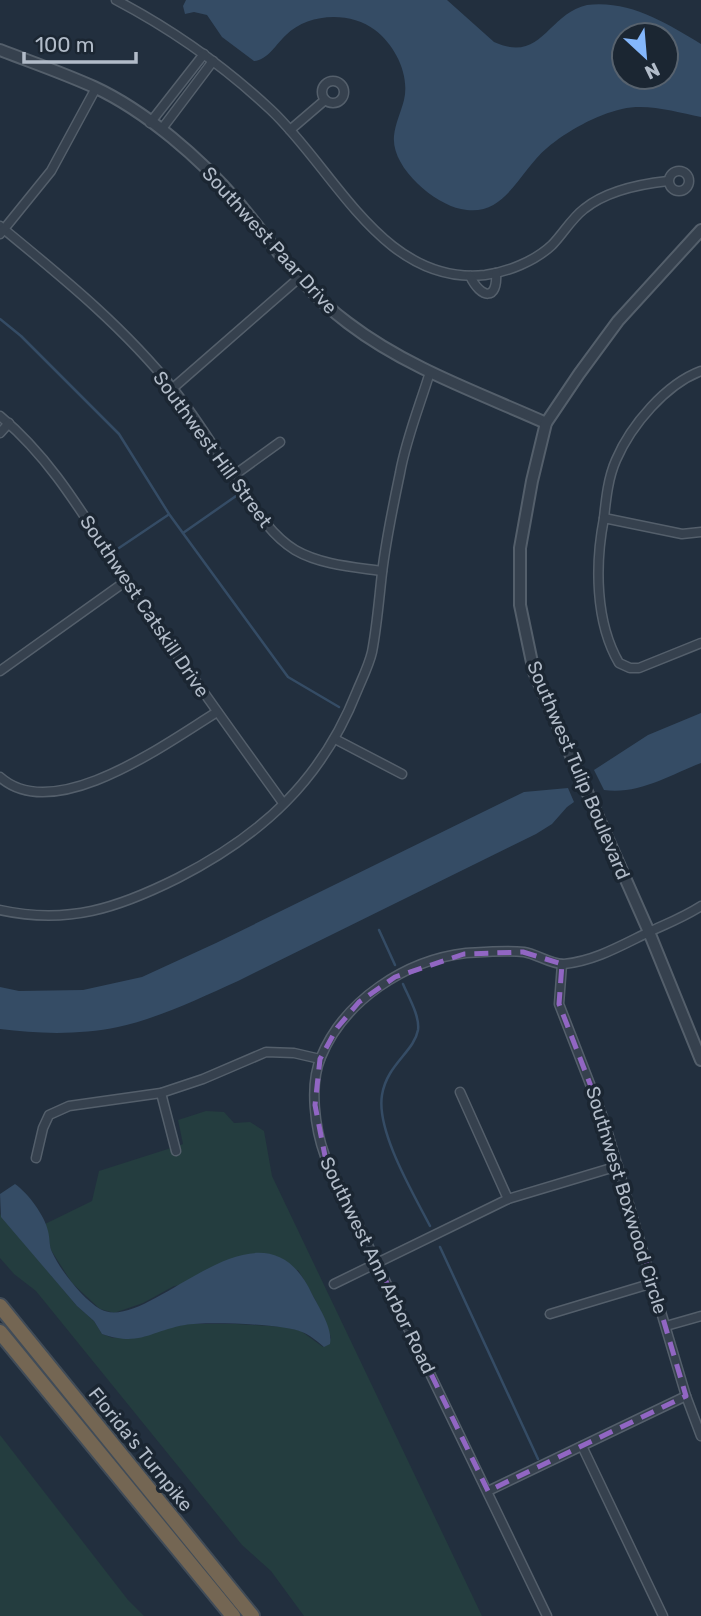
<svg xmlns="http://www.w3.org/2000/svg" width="701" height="1616" font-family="Rubik,sans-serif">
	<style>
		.green { fill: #243d3f }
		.water { fill: #354c65; fill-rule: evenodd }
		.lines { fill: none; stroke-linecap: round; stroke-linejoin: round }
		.stream { stroke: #354c65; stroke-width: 2.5 }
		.minor-casing { stroke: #545f6b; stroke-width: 11 }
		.tertiary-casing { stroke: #545f6b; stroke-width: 14 }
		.motorway-casing { stroke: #414c58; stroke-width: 18 }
		.minor { stroke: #36414e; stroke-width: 8 }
		.tertiary { stroke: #36414e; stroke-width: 10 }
		.motorway { stroke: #746653; stroke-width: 14 }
		.marked { fill: none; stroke: #9166c3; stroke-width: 5; stroke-dasharray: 14 9; stroke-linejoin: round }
		.labels { text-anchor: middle; stroke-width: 7; stroke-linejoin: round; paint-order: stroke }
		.street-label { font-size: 19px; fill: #b2bcc9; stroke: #1b2632 }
	</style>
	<rect width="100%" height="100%" fill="#222f3e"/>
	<g class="green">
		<path d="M206 1111 224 1112 234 1123 250 1122 264 1131 272 1176 482 1616H304L271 1571 242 1545 36 1291 14 1274 0 1258V1214L77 1306 94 1321 102 1334 113 1338 186 1324H236L285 1327 301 1331 323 1347 331 1338C324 1314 311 1291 298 1270L174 1286 143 1303 114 1313 100 1309 72 1283 51 1250 45 1224 92 1201 99 1171 171 1148 173 1155 180 1154 178 1146 183 1144 178 1120Z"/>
		<path d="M0 1435 128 1600 144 1616H0Z"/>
	</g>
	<g class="water">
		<path d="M186 0H447L494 42C542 64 547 14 587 5 630 0 666 23 701 44V117C676 112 647 103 622 109 596 115 567 131 547 148 519 171 505 219 461 209 433 203 391 167 394 136 395 124 401 112 404 100 410 75 395 45 375 30 350 11 308 13 286 35 276 44 268 60 254 61L222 37 207 15 194 12 185 14 183 6ZM624 35H666V77H624Z"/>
		<path d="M701 713V763C670 775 638 795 604 790L594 770 648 735Z"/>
		<path d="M568 788 574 802 567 807 552 824 536 834 238 981C200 998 159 1018 118 1027 80 1035 38 1034 0 1029V987L19 991 83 990 142 977 216 943 524 792Z"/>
		<path d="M15 1184C28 1193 45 1216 48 1231 50 1238 49 1246 52 1252 60 1270 83 1299 100 1309 149 1337 260 1182 312 1294 319 1308 333 1328 330 1344L324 1347C317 1341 310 1335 302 1332 285 1324 204 1321 185 1325 150 1331 140 1347 102 1334L94 1321 77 1306 1 1217 0 1194Z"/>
	</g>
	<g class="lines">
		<g class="stream">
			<path d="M0 319 21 336 119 434 169 514 288 677 339 707"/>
			<path d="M183 533 236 496"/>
			<path d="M116 550 168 515"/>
			<path d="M379 930 395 965"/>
			<path d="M403 984C408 996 420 1016 418 1030 414 1052 387 1064 382 1095 376 1131 413 1193 430 1226"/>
			<path d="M440 1247 538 1459"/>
		</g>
		<g class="minor-casing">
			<g id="minor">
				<path d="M116 0C173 30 224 66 271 110 335 170 383 286 485 275 508 272 535 261 552 245 563 234 571 219 584 209 606 191 640 184 668 181"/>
				<circle cx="333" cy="92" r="11"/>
				<path d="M150 123 204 54"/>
				<path d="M161 130 213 61"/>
				<path d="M290 130 325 100"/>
				<circle cx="679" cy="181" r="10"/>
				<path d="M0 226C62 277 124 327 174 390 197 419 216 451 237 482 253 506 270 535 295 550 321 565 354 567 382 571"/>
				<path d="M0 234 51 171 96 88"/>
				<path d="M470 276C481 299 498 301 496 273"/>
				<path d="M173 388 299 278"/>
				<path d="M0 416C57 463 91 529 132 589 181 662 232 732 283 803"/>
				<path d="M0 433 9 423"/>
				<path d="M233 476 280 442"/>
				<path d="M604 518C606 499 608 478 616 460 631 425 666 384 701 371"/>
				<path d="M701 532 682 534 604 518C595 564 595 622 619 663L630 668H639L701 643"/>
				<path d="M0 671 126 581"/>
				<path d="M335 739 402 774"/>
				<path d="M0 777C55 826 168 742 217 712"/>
				<path d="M0 910C68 925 118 908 178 878 262 835 322 780 357 691 362 679 369 665 372 652 377 626 379 599 382 573 386 540 393 506 400 473 406 439 420 405 430 372"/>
				<path d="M562 964 559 1004 604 1120 686 1396 701 1436"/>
				<path d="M460 1092 508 1199"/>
				<path d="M161 1093 176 1151"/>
				<path d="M36 1158 43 1128 49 1115 69 1106 161 1093 203 1079 266 1052 294 1053 320 1059"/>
				<path d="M334 1284 508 1199 618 1166"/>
				<path d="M550 1314 653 1283"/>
				<path d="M666 1326 701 1316"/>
				<path d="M582 1446 663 1616"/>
				<path d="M488 1491 686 1396"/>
				<path d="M547 1616 325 1156C315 1129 309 1085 321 1057 344 1001 405 960 466 953 484 952 506 950 524 952 537 954 552 965 564 964 595 961 622 945 649 932 666 924 684 917 701 906"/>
			</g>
		</g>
		<g class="tertiary-casing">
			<g id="tertiary">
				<path d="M0 50C31 62 63 73 94 87 146 111 201 159 238 202 273 244 303 290 348 323 407 368 479 393 546 423"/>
				<path d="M701 230 618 321 579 374 546 423 532 481 520 548V605L534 672 649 932 701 1060"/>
			</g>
		</g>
		<g class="motorway-casing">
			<g id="motorway">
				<path d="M0 1306 252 1616"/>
				<path d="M0 1332 233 1616"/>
			</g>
		</g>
		<use href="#minor" class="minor"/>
		<use href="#tertiary" class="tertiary"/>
		<use href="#motorway" class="motorway"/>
	</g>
	<path class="marked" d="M523 952 562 964 559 1004 604 1120 686 1396 488 1491 325 1156 315 1105 320 1059 337 1028 359 1002 395 977 464 954Z"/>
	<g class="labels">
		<g class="street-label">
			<text transform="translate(270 240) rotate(48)" y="7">Southwest Paar Drive</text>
			<text transform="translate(213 449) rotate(54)" y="7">Southwest Hill Street</text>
			<text transform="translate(145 606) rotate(56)" y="7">Southwest Catskill Drive</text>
			<text transform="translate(579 770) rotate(67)" y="7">Southwest Tulip Boulevard</text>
			<text transform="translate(627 1200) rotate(73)" y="7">Southwest Boxwood Circle</text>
			<text transform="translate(378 1265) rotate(64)" y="7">Southwest Ann Arbor Road</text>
			<text transform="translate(141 1449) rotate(51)" y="7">Florida's Turnpike</text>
		</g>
	</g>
	<g transform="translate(645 56) rotate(154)"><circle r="33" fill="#1b2632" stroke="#57626e" stroke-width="2"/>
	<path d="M0-5L12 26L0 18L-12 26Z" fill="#84b7fc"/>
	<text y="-10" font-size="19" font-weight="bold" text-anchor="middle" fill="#b2bcc9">N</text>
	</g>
	<path d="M24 52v10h112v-10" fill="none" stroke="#b2bcc9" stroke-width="3.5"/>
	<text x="35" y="52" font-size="21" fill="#b2bcc9" stroke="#1b2632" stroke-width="5" paint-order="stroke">100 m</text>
</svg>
